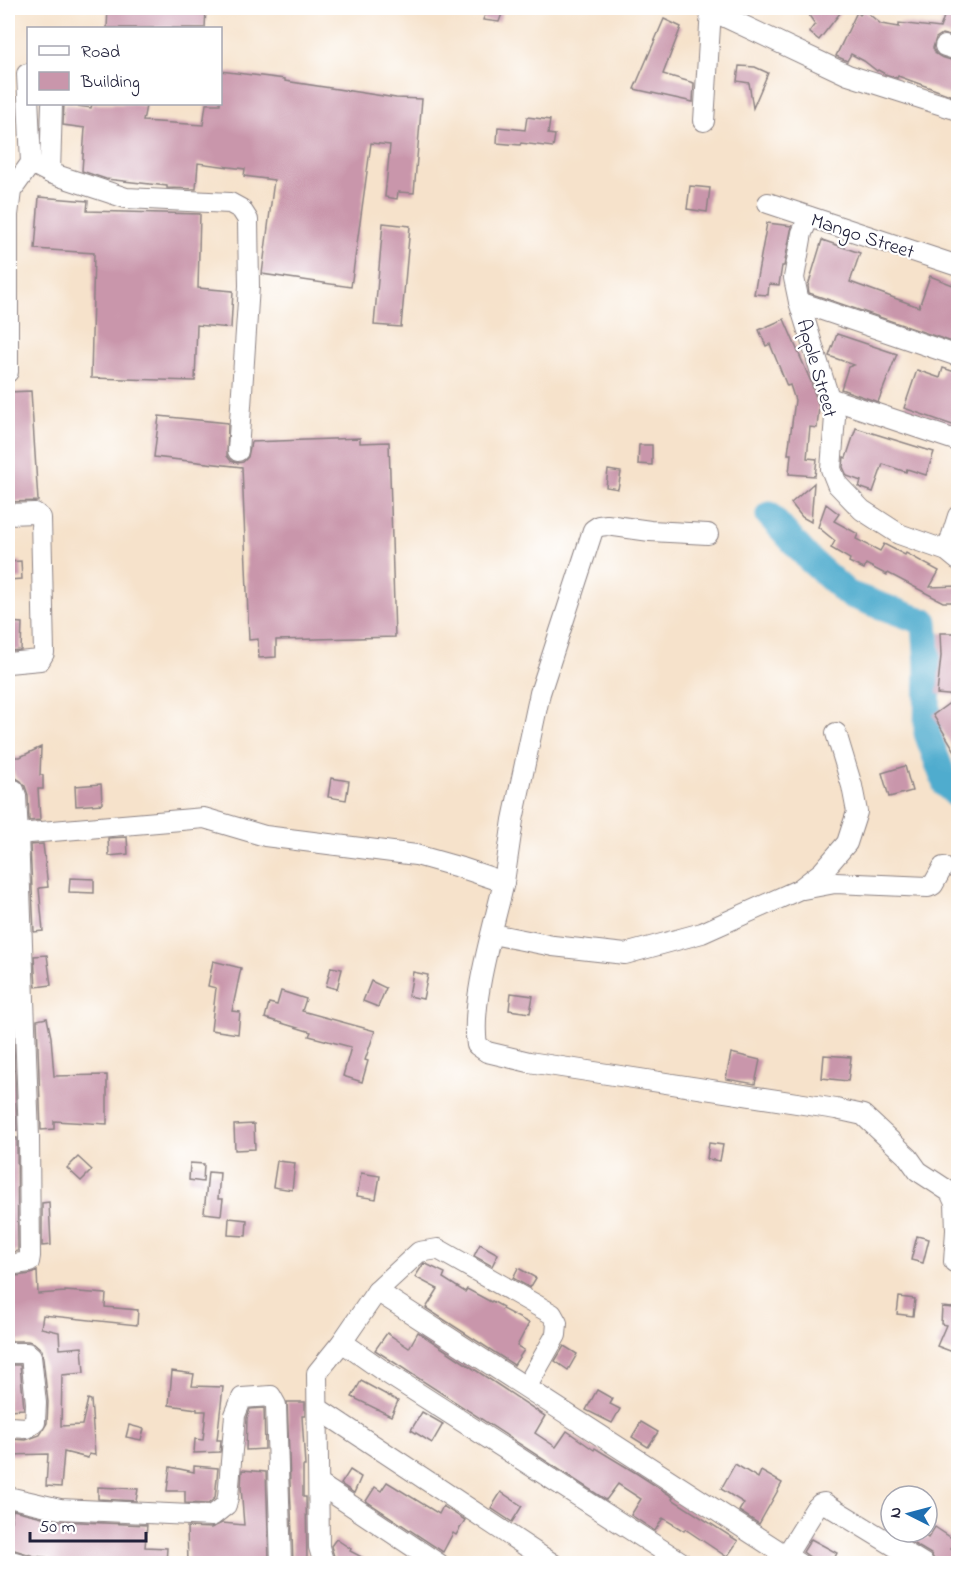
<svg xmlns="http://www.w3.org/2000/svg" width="966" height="1571" font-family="'Indie Flower',sans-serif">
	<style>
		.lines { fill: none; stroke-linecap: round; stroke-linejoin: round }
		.river { stroke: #50acce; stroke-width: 27 }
		.building { fill: #c996ab }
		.minor-casing { stroke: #8c8283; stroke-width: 22 }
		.minor { stroke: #fff; stroke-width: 20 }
		.labels { text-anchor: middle; stroke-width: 4.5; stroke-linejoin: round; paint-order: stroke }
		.street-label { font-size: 20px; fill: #22223b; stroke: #fff }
	</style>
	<rect width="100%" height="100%" fill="#fff"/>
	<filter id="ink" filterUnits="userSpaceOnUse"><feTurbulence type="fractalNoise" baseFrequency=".0167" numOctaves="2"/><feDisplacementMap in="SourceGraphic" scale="12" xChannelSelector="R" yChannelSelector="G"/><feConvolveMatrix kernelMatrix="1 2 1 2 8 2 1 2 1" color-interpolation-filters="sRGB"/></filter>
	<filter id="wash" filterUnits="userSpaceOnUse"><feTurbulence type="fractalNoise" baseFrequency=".008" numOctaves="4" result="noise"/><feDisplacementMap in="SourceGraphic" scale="24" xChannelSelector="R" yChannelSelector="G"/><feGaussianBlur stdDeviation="1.35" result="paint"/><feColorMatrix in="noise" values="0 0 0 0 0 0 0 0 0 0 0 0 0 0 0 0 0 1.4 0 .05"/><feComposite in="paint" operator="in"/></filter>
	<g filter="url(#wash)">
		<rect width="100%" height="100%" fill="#f6e2cb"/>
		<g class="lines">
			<path class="river" d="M769 515 810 560 848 594 925 622 928 665 927 733 946 785 958 796"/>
		</g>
		<g id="blocks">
			<g class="building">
				<path d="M108 8H206L205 28H107Z"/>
				<path d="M488 8H504L499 22 483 20Z"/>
				<path d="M804 8H844L819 40 809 32 815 24Z"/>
				<path d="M947 8H958V38L942 34 936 38 933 48 936 54 941 57 958 62 953 81 958 83V98L898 76 897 78 885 74 878 70 877 71 864 61 851 54 847 61 836 56 857 12 860 15 864 10 881 24 899 27V23L940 28Z"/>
				<path d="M664 19 681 27 663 74 694 83 693 102 634 89Z"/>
				<path d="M739 66 755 67 768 73 753 108 749 83 737 81Z"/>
				<path d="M220 71 285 79V81L396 98 422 99 414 193 398 192 397 199 385 197 390 145 371 143 351 287 262 274 274 180 244 176 245 169 198 163 196 189 167 188V186L106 179 82 171 85 128 63 125 64 104 91 108 92 104H128L146 106 143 121 203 125 206 104H220Z"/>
				<path d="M527 117 550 120 548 134 555 135 553 147 521 143 520 145 497 143 498 127 525 130Z"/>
				<path d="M690 186 710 188 707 212 687 209Z"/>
				<path d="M39 197 88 201 87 211 200 214 198 288 233 291 231 328 197 325 195 381 91 378 94 253 35 249Z"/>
				<path d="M383 223 410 226 401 327 374 325Z"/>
				<path d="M767 223 792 226 784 266H782L779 285 769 284 768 295 754 294Z"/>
				<path d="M822 240 860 253 850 282 919 307 930 276 958 287V344L809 293 808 286Z"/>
				<path d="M784 319 811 382 819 407 817 428 810 427 807 458 817 459 815 476 789 474 791 454H788L795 400 790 385 787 386 770 344 766 346 759 330Z"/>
				<path d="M837 334 897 354 878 402 841 389 848 367 854 365 829 356Z"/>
				<path d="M943 368 958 373V427L904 408 917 370 940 378Z"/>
				<path d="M31 391 38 501 8 502V392Z"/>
				<path d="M159 416 228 423 227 456 231 461 237 463 243 462 248 457 251 442 360 438V443L389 442 395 637 276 640V657L259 658 258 639 249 640 242 467 154 457Z"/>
				<path d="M856 428 934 452 926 475 907 469 906 472 883 464 873 492 859 487 861 481 847 476 843 467 844 457 846 458Z"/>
				<path d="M639 445H652V465L638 464Z"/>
				<path d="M608 470 621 472 618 489 606 487Z"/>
				<path d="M814 483 811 522 802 517 791 503Z"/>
				<path d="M826 504 839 514 834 521 858 534 856 539 880 551 884 544 905 555 906 553 939 571 930 587 958 586V602H943L888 573 887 575 866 564 864 569 849 562 850 559 831 548 835 541 818 527Z"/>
				<path d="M21 561 22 579 8 580V562Z"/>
				<path d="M9 622 22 623 21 650 8 651Z"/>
				<path d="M940 633H958V696L937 694 941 656Z"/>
				<path d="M958 697V756L933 715Z"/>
				<path d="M41 747 40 775H43V789H38L40 820 29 821 28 795 25 786 21 781 16 778 13 772H8V757H20Z"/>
				<path d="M905 766 912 791 889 797 882 773Z"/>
				<path d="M331 778 349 781 346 800 328 797Z"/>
				<path d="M101 784 102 804 76 806 75 786Z"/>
				<path d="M127 837 128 854 109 856 108 838Z"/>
				<path d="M43 844 48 887 39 888 43 931 34 932 30 845Z"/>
				<path d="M70 878 94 879V893L69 892Z"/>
				<path d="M47 955 51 985 36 987 34 956Z"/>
				<path d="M213 961 241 968 232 1011 240 1012 238 1034 211 1030 216 988 208 986Z"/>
				<path d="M331 967 342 969 337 989 326 986Z"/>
				<path d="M413 972 428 975 423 999 409 996Z"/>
				<path d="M371 981 386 988 378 1007 363 1001Z"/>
				<path d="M281 991 306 999 302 1011 375 1031 365 1060 368 1061 362 1082 343 1076 351 1047 309 1036 311 1032 265 1018 269 1003 277 1005Z"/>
				<path d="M511 993 533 996 530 1013 509 1010Z"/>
				<path d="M47 1018 51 1037 54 1076 107 1075V1124L54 1121V1129L41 1130 37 1020Z"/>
				<path d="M13 1023 17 1130 8 1131V1024Z"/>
				<path d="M731 1053 760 1060 755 1084 726 1079Z"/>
				<path d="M824 1055 851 1057 848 1081 822 1078Z"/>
				<path d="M254 1124 255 1149 235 1150 234 1125Z"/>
				<path d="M8 1138H17L18 1251 8 1253Z"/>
				<path d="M709 1143 723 1145 720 1161 707 1159Z"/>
				<path d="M78 1157 92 1170 81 1181 67 1168Z"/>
				<path d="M277 1161 295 1163 292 1190 273 1187Z"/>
				<path d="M190 1163 204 1164 203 1182 189 1180Z"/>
				<path d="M208 1172 220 1173 218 1199H223L221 1215 204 1213Z"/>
				<path d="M361 1173 380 1176 376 1199 357 1196Z"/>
				<path d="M49 1202 51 1245 42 1246V1203Z"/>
				<path d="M229 1218 247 1220 246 1236 228 1235Z"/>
				<path d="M917 1236 929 1239 923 1263 911 1260Z"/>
				<path d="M480 1244 498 1254 492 1266 474 1256Z"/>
				<path d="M424 1263 445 1273 443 1278 465 1292 467 1289 491 1302 492 1301 503 1307 502 1309 529 1323 517 1346 524 1350 514 1365 426 1308 438 1289 415 1277Z"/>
				<path d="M518 1268 536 1278 530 1288 513 1278Z"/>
				<path d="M37 1271 38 1294 65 1292V1291L106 1294 105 1307 138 1310 137 1325 43 1315 41 1328 59 1332 60 1349 82 1347 84 1373 62 1375 61 1426 82 1425 88 1399 91 1400 95 1455 89 1454 88 1458 64 1452 61 1487 46 1486 48 1454 8 1455V1439L26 1440 40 1435 47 1423 48 1402 42 1350 34 1343 28 1341H8V1277L31 1274Z"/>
				<path d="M899 1297 915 1299 913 1316 897 1314Z"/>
				<path d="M954 1305 957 1306 954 1336 958 1338V1354L937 1346 946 1325 941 1324 942 1307 953 1308Z"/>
				<path d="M418 1332 545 1416 535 1433 556 1447 567 1431 594 1450 595 1448 636 1473 673 1497 672 1499 738 1541 727 1557 685 1529 684 1531 663 1518 655 1531 631 1515 641 1499 618 1484 606 1500 375 1350 387 1333 409 1348Z"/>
				<path d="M564 1346 577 1354 568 1370 555 1361Z"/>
				<path d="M8 1365H20L24 1409 8 1410Z"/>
				<path d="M172 1371 194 1374 192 1386 223 1387 217 1440H221L220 1452 194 1453 195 1439 203 1440 206 1411H197V1409L169 1405Z"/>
				<path d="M361 1381 398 1401 391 1416 352 1397Z"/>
				<path d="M597 1390 613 1399 610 1404 620 1409 612 1423 586 1410Z"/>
				<path d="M287 1402H305V1416H302L305 1466H303V1497H306L307 1563 293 1562Z"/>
				<path d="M264 1408 265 1449 246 1450 247 1418 250 1409Z"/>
				<path d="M422 1412 443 1424 432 1443 411 1430Z"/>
				<path d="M641 1422 658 1432 648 1447 632 1437Z"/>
				<path d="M129 1425 144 1429 141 1440 126 1437Z"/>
				<path d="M735 1464 758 1478 761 1471 782 1483 759 1524 739 1511 744 1503 721 1489Z"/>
				<path d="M194 1466 218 1468 215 1498 208 1504 185 1503V1491H167L170 1467 194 1472Z"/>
				<path d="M242 1470 266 1472 269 1560H264V1563H188L187 1527 211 1528 222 1523 244 1525 241 1487Z"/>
				<path d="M350 1470 361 1477 354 1493 341 1484Z"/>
				<path d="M387 1482 439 1514 443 1506 465 1520 456 1535 453 1533 443 1552 366 1501 375 1487 381 1491Z"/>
				<path d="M98 1487 138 1489 136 1501 98 1499Z"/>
				<path d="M501 1492 522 1506 512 1522 491 1508Z"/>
				<path d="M13 1510 59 1521 147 1525 145 1547 167 1548 166 1563H64L49 1562 50 1558 34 1556 8 1548V1531H10Z"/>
				<path d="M935 1527 956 1541 951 1549 958 1554V1563H936L931 1554 909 1541 915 1532H920L928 1538Z"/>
				<path d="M336 1539 351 1549 350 1551 373 1563H340L335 1560 331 1546Z"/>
				<path d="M811 1539 837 1553 832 1563H818L803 1552Z"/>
			</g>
		</g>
	</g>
	<g filter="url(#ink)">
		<use href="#blocks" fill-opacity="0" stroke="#8c8283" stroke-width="1.5"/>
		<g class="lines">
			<g class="minor-casing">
				<g id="minor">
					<path d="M706 8 848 75 958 110"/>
					<path d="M945 46 958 50"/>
					<path d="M27 74 31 163"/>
					<path d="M704 121 711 10"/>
					<path d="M50 173 126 198 230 203 241 209 248 220 249 286 238 451"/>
					<path d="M768 203 958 266"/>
					<path d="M809 217 802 233 794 278 799 302 835 417 831 469 837 484 862 510 899 534 947 551 958 560"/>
					<path d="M799 302 958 356"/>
					<path d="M8 372V215L11 191 31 163 50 173 52 104"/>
					<path d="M829 398 958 441"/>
					<path d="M8 514 35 513 41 518 44 653 40 660 8 663"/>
					<path d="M947 551 958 516"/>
					<path d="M8 789 14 790 16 796 18 834 29 1137 30 1256 29 1262 8 1265"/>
					<path d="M18 834 204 818 265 836 416 855 462 868 504 882C494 926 470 1002 477 1045L487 1052 529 1062 836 1109 863 1115 908 1157 918 1171 950 1192 955 1203 956 1230 954 1262"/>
					<path d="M504 882 513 820 540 693 593 530 599 526 607 525 650 531 708 534"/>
					<path d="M803 889 835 883 928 887 933 885 943 867"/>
					<path d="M492 934 553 946 625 954 702 933 800 889 822 872 847 843 857 812 852 786 836 733"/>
					<path d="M377 1291 799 1564"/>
					<path d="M342 1342 382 1370 684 1564"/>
					<path d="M8 1353H27L31 1356 36 1403 35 1422 27 1428 8 1427"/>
					<path d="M319 1409 553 1564"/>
					<path d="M319 1484 439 1564"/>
					<path d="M8 1497 60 1509 212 1516 226 1505 228 1497 235 1415 242 1398 271 1396 276 1405 281 1564"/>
					<path d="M8 1560 22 1564"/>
					<path d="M324 1564 319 1547 317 1373 342 1342 377 1291 419 1252 438 1249 552 1314 557 1323 556 1335 527 1386"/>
					<path d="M781 1564 815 1509 820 1504 824 1503 924 1564"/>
				</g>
			</g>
			<use href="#minor" class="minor"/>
		</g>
	</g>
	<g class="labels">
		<g class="street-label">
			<text transform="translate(863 235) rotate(18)" y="7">Mango Street</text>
			<text transform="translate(818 368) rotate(74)" y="7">Apple Street</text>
		</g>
	</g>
	<rect width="966" height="1571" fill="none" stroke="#fff" stroke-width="30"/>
	<rect x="27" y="27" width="195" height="78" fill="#ffffff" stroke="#a7a7b1" stroke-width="1.5"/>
	<rect x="39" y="46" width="30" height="9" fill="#ffffff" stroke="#a7a7b1" stroke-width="1.5"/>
	<text x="81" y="57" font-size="18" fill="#22223b">Road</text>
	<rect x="39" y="72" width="30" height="18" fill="#c996ab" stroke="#a7a7b1" stroke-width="1.5"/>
	<text x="81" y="87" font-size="18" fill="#22223b">Building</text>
	<g transform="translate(909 1514) rotate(276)"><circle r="28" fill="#ffffff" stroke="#a7a7b1" stroke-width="1.5"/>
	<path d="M0-4.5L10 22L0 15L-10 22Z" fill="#1f6fb2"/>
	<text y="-9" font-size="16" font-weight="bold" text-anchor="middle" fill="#22223b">N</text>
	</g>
	<path d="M30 1532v9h116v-9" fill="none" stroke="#22223b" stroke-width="3"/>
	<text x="39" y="1532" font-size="18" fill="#22223b" stroke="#ffffff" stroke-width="4.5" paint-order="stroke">50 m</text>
</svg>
